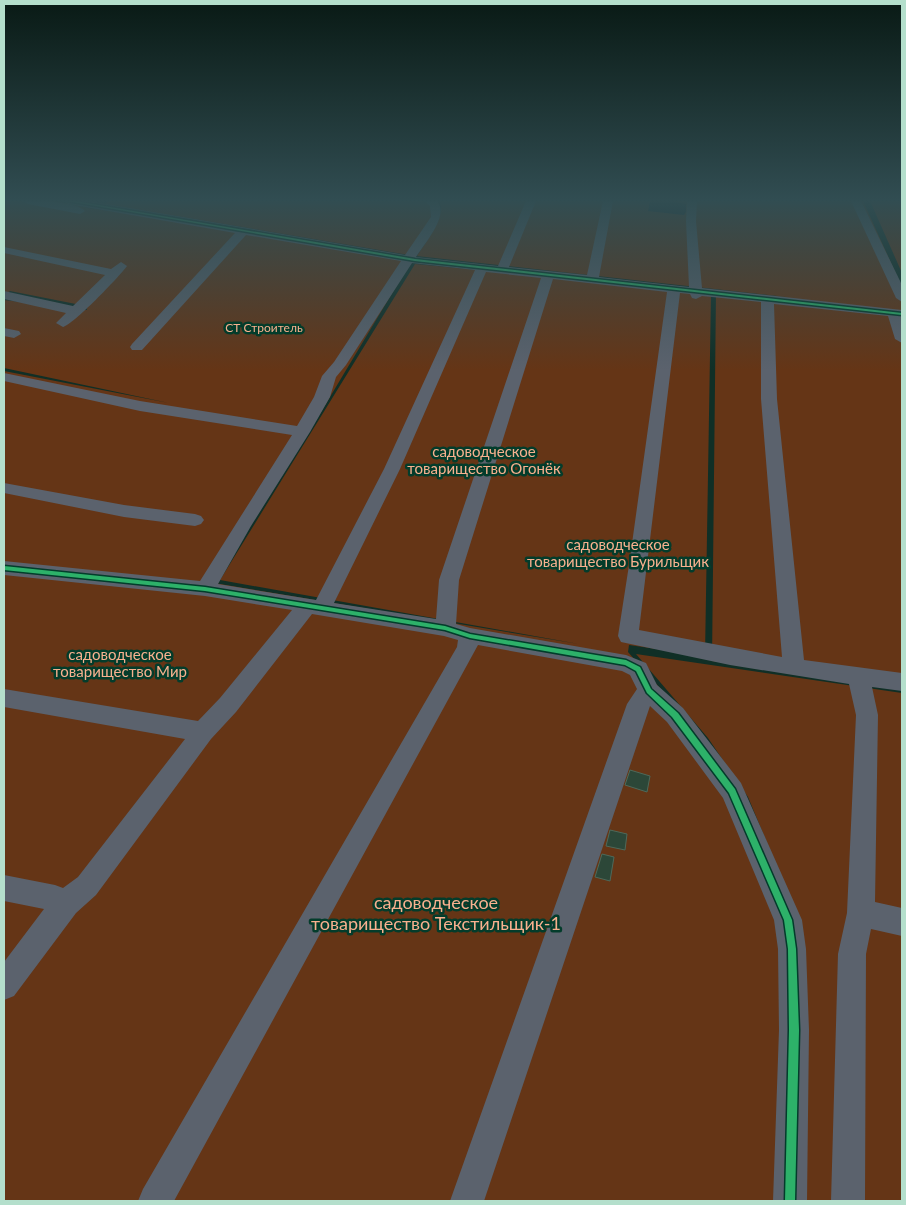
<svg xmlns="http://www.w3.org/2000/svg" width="906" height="1205" font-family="Lato,sans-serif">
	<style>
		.green { fill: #653516 }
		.water { fill: #112228 }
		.building { fill: #2c4738; stroke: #4e695a }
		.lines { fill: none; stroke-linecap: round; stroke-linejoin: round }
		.minor { fill: #5b626d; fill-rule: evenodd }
		.cycleway-casing { stroke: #033c2b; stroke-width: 3 }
		.cycleway { fill: #2db169; fill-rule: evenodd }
		.labels { text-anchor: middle; stroke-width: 5; stroke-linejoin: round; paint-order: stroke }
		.far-park-label { font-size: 12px; fill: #f8b18f; stroke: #033c2b }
		.park-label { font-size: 15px; fill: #f8b18f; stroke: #033c2b }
		.near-park-label { font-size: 18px; fill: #f8b18f; stroke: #033c2b }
	</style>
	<rect width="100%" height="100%" fill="#102f26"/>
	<g class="green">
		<path d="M4 201H55L89 208 184 222 412 260 309 432 202 581 579 644 220 580 415 264 666 288 711 295 705 656 629 645 628 652 697 730 802 927 748 797 708 738 636 654 902 693V1201H798L800 1005 788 1201H4V371L169 403 4 368V300L87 310 86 306 10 291 4 295Z"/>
		<path d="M109 201H424L432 205 434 215 409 255 105 204Z"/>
		<path d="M439 201H863L902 287V688L712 661 716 291 787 297 417 256C425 243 447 217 439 201Z"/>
		<path d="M870 201H902V273Z"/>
	</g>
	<path class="water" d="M671 201 686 204V212L684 215 648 211 650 202Z"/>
	<g class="building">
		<path d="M630 770 650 776 647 792 625 785Z"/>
		<path d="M610 830 627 834 625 850 606 846Z"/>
		<path d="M602 854 614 857 610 881 595 877Z"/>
	</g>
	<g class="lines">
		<g class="minor">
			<path d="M23 201C38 201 75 201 85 211L80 214 28 204Z"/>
			<path d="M63 201H88L405 255 431 217 430 206 425 201H437C450 215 424 244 416 257L498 266 526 201H536L509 267 587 275 603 201H613L599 277 689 287 686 221 687 201H697L696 221 702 288 902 310V343L895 339 888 316 774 304 777 399 804 660 902 673V691L872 687 878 715 875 902 902 908V936L871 929 866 954 865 1201H831L838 954 847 913 856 715 849 684 730 665 621 642 618 636 629 565 667 292 553 279 459 580 456 624 470 628 626 655 646 663 657 685 683 708 741 783 802 920 806 949 809 1030 807 1201H773L779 1030 778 949 774 920 723 798 667 722 650 706 484 1201H450L627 704 637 689 630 675 622 671 478 645 174 1201H138L143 1189 457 647 458 640 444 636 312 614 236 712 211 739 96 895 76 913 14 996 4 1000V962L44 909 4 901V875L55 885 63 888 78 877 185 739 4 707V689L198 721 220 698 292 610 205 596 4 575V561L200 581 292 435 140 411 4 381V373L140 401 297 426 314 397 322 376 334 362 401 261 246 235 142 350H132L130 347 132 344 235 233 68 204ZM412 263 475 270 384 469 316 600 218 584 251 526 310 432 330 397 336 377 346 365ZM486 272 541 278 439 580 436 619 334 603 400 469ZM680 293 690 294 692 298 696 299 702 296 761 302V399L782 657 639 630Z"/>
			<path d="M851 201H861L902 285V302L896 298Z"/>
			<path d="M4 247 111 269 121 262 127 266C119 277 73 325 63 327L56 323 66 313 4 299V291L73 306 105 275 4 253Z"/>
			<path d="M4 328 19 331 21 334 14 338 4 336Z"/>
			<path d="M4 483 124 505 195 514 201 516 204 520 201 524 195 526 124 517 4 493Z"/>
		</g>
		<g class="cycleway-casing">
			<g id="cycleway">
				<path d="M67 201H75L415 259 902 313V315L415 261Z"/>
				<path d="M4 566 205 587 445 626 470 634 626 660 640 667 651 689 678 713 735 789 792 920 796 949 799 1030 795 1201H785L789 1030 788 949 784 920 729 793 672 717 647 693 636 671 625 665 470 638 445 630 205 591 4 570Z"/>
			</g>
		</g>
		<use href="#cycleway" class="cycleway"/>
	</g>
	<linearGradient id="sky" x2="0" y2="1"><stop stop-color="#091a15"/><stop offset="0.54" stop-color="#314d52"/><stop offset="1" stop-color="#314d52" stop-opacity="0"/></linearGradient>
	<rect width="906" height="370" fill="url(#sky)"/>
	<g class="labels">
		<g class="far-park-label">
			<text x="264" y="332">СТ Строитель</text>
		</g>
		<g class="park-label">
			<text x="484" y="457">садоводческое<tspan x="484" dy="17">товарищество Огонёк</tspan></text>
			<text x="618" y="550">садоводческое<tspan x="618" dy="17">товарищество Бурильщик</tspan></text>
			<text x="120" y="660">садоводческое<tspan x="120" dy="17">товарищество Мир</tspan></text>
		</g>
		<g class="near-park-label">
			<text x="436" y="909">садоводческое<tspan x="436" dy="21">товарищество Текстильщик-1</tspan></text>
		</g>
	</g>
	<rect width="906" height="1205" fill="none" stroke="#b4dfcc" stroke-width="10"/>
</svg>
